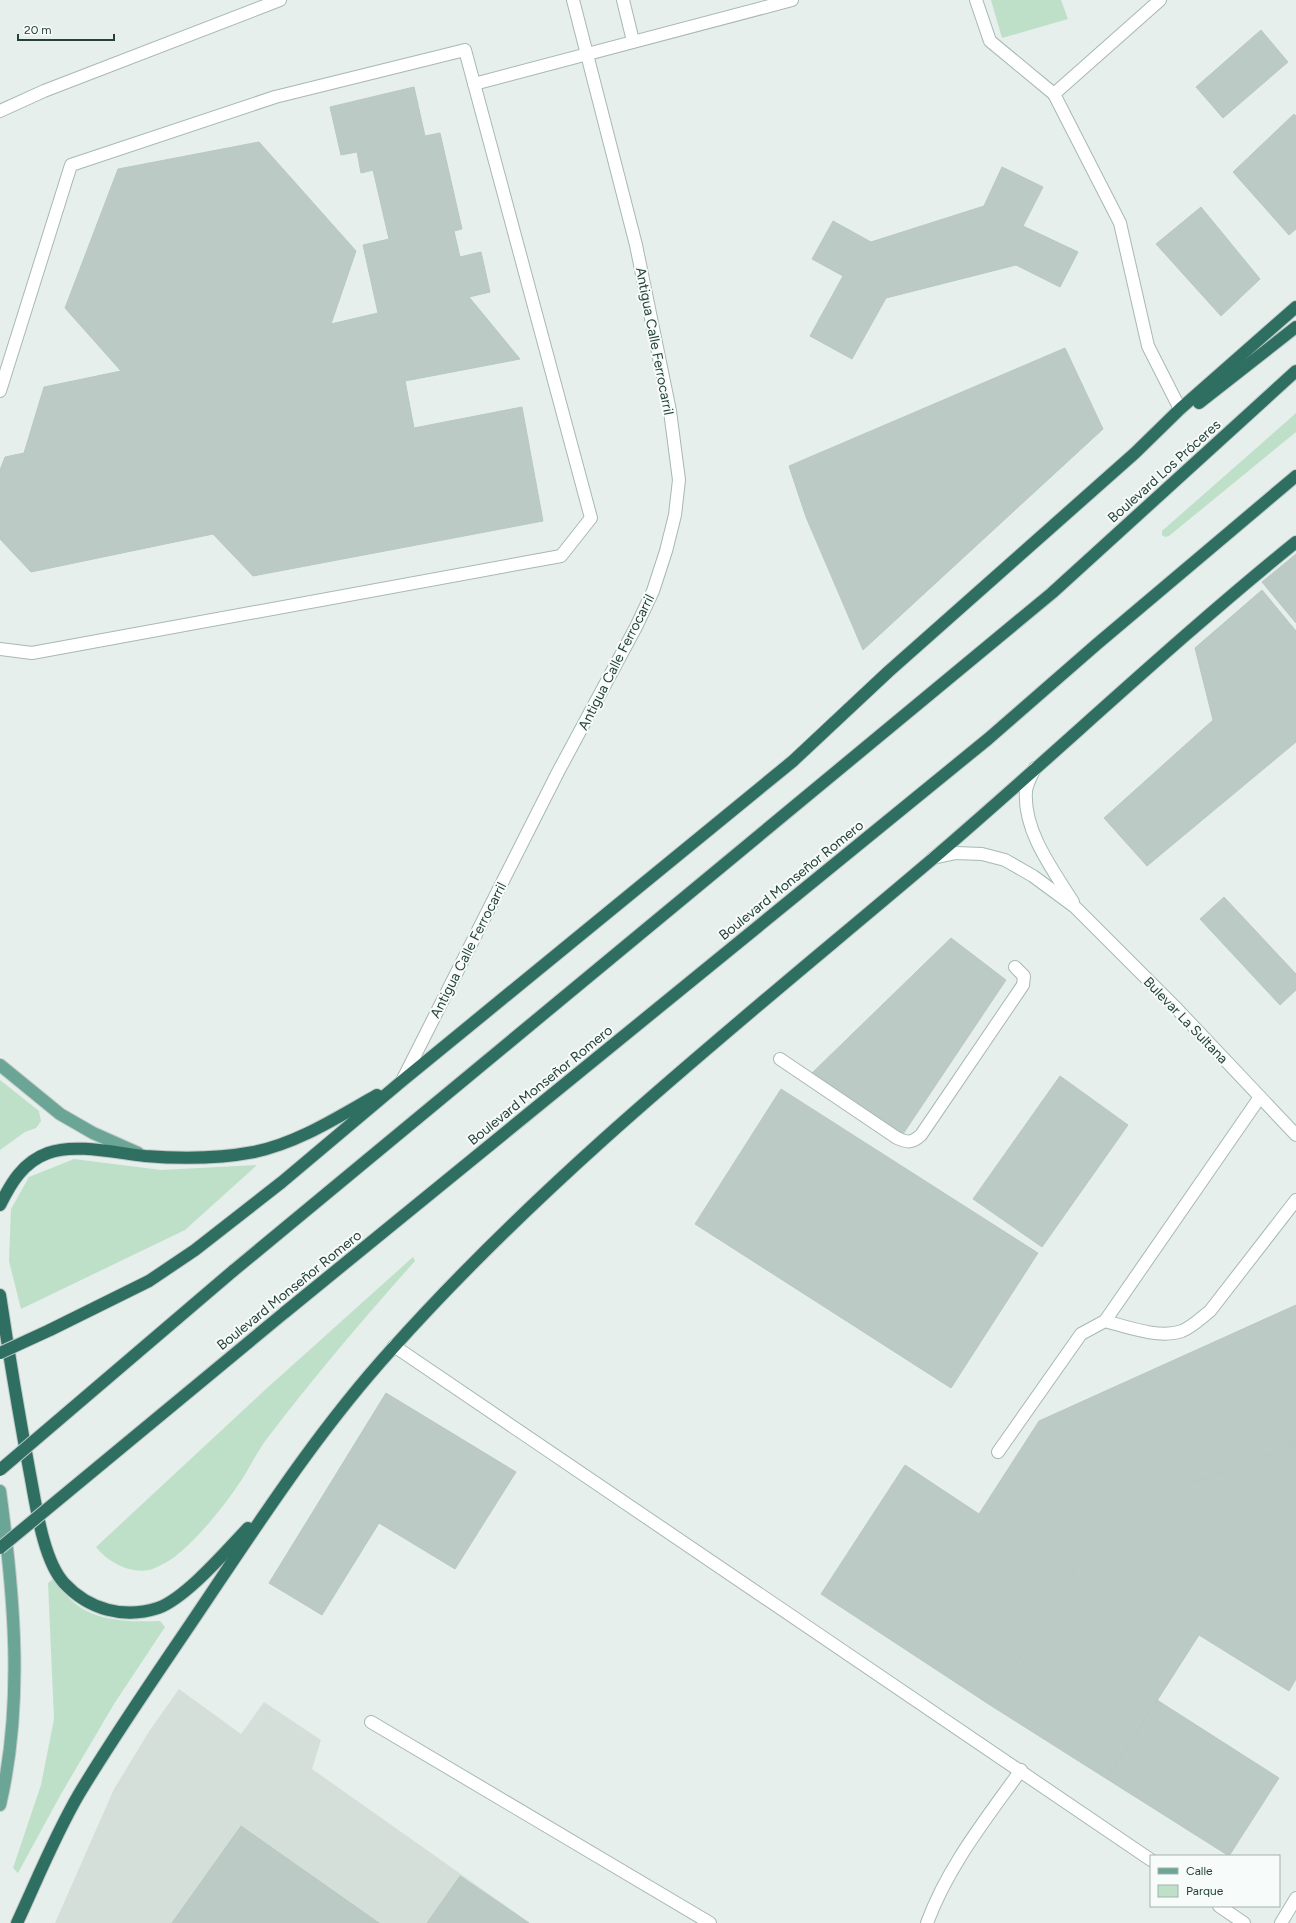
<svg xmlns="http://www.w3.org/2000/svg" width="1296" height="1923" font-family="Figtree,sans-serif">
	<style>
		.built { fill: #d4dfda }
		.green { fill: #bfe0c8 }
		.building { fill: #bbcac4; stroke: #b8c9c2 }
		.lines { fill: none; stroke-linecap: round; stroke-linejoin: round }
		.lane-casing { stroke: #a8b8b2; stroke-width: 14 }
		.street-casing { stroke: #a8b8b2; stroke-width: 14 }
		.secondary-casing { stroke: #a4bbb3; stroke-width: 14 }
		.primary-casing { stroke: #c2cac8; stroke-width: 14 }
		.highway-casing { stroke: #c2cac8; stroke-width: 14 }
		.lane { stroke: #fff; stroke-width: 12 }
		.street { stroke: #fff; stroke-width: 12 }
		.secondary { stroke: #fff; stroke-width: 12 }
		.primary { stroke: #6aa596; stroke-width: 12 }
		.highway { stroke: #2f6f62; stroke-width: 12 }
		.highway-bridge-casing { stroke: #c2cac8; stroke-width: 14; stroke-linecap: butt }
		.highway-bridge { stroke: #2f6f62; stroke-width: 12 }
		.labels { text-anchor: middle; stroke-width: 4; stroke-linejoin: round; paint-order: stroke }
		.street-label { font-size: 14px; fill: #24423a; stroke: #f7fbf9 }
	</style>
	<rect width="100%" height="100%" fill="#e6efeb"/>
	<path class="built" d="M179 1689 241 1734 264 1702 321 1740 312 1769 530 1923H55L114 1789 150 1730Z"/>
	<g class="green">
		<path d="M991 0H1061L1068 19 1002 38Z"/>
		<path d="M1296 413V432L1169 536 1165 537 1162 535V531Z"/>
		<path d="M0 1080 39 1111 41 1121 36 1128 25 1132 0 1150Z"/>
		<path d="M74 1159 161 1170 257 1165 185 1230 21 1309 9 1261 11 1209 29 1177Z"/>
		<path d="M413 1257 415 1261C364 1318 313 1378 266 1440 255 1455 247 1473 236 1488 222 1509 187 1552 165 1563 161 1565 154 1569 149 1570 129 1574 107 1561 96 1547L266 1389Z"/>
		<path d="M53 1579C61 1585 64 1593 71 1600 94 1622 130 1622 160 1621L165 1627 114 1704 61 1794 18 1873 13 1868 41 1785 54 1719 48 1583Z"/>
	</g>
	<g class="building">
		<path d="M1261 30 1288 62 1223 118 1196 87Z"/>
		<path d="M414 87 425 136 440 133 462 229 454 231 460 257 481 252 490 292 469 297 520 359 405 381 414 428 522 407 543 521 253 576 213 534 31 572 0 539V470L5 457 24 453 44 387 121 371 65 308 118 169 259 142 356 251 331 324 378 313 363 245 389 239 373 170 361 173 357 152 341 155 330 107Z"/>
		<path d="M1294 114 1296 116V229L1289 235 1233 172Z"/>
		<path d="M1002 167 1043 187 1023 226 1078 252 1060 287 1016 265 886 298 852 359 810 336 843 276 812 259 833 221 871 242 984 206Z"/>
		<path d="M1201 207 1260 279 1221 316 1156 244Z"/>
		<path d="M1065 348 1103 429 863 650 806 517 789 466Z"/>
		<path d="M1296 554V623L1262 582Z"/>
		<path d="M1262 590 1296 631V742L1147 866 1104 818 1213 720 1195 648Z"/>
		<path d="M1224 897 1296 974V990L1280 1005 1200 919Z"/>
		<path d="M951 938 1006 980 903 1134 811 1074Z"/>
		<path d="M1060 1076 1128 1125 1042 1247 973 1199Z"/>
		<path d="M781 1089 1038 1253 951 1388 695 1224Z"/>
		<path d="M1296 1305V1444L1109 1515 990 1705 821 1594 905 1465 979 1514 1039 1421Z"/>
		<path d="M386 1393 516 1472 455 1569 379 1523 322 1615 269 1583Z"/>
		<path d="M1296 1444V1679L1289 1691 1199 1635 1107 1779 990 1705 1109 1515Z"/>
		<path d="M1157 1700 1279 1778 1229 1856 1107 1779Z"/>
		<path d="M241 1826 379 1923H172Z"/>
		<path d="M460 1876 529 1923H427Z"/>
	</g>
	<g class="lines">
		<g class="lane-casing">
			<g id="lane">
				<path d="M623 0 633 41"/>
				<path d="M976 0 990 41 1054 94"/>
				<path d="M1160 0 1054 94 1120 223 1148 346 1180 409"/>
				<path d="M474 84 792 0"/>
				<path d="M0 111 44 91 280 0"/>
				<path d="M0 391 71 165 275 97 465 50 591 518 561 556 32 653 0 649"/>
				<path d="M780 1059 897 1138C908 1143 912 1143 921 1135L1023 985 1024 976 1015 967"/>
				<path d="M402 1081 558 772 636 627 653 591 666 551 675 515 679 480 670 411 636 245 573 0"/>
				<path d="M1105 1321C1127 1327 1160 1339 1182 1331 1192 1327 1201 1318 1210 1311L1296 1200"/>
				<path d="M394 1346 1151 1860"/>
				<path d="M998 1452 1081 1334 1105 1321 1260 1097"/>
				<path d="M371 1722 710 1923"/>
				<path d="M1219 1906 1244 1923"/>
			</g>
		</g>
		<g class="street-casing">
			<path id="street" d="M927 1923C948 1866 986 1819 1021 1770"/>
		</g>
		<g class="secondary-casing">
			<g id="secondary">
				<path d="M1035 768C1032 775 1027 783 1026 791 1023 831 1053 870 1073 902"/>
				<path d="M933 858 956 853 982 854 1005 860 1033 876 1075 907 1177 1009 1296 1135"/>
				<path d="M1281 1923 1296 1898"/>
			</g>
		</g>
		<g class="primary-casing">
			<g id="primary">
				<path d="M0 1065 60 1114 93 1133 138 1153"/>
				<path d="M0 1491C14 1594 24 1703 0 1805"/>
			</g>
		</g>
		<g class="highway-casing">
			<g id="highway">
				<path d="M1199 403 1296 327"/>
				<path d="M0 1205C11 1183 23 1162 48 1153 74 1143 117 1153 145 1156 181 1159 217 1159 254 1152 298 1143 338 1117 377 1095"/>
				<path d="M233 1271 1052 593 1296 371"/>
				<path d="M0 1295C9 1355 19 1415 30 1474 36 1505 43 1560 64 1583 89 1610 124 1619 158 1608 186 1598 227 1550 248 1528"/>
				<path d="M284 1313 988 739 1097 644 1296 476"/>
				<path d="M50 1330 149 1281 195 1250 282 1182 402 1081 793 761 888 672 1135 453 1180 409 1296 307"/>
				<path d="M17 1923C37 1880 55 1835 79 1794 120 1726 166 1661 210 1595 267 1510 323 1425 392 1349 553 1169 745 1018 929 862 1052 757 1170 644 1296 542"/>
			</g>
		</g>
		<use href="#lane" class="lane"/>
		<use href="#street" class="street"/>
		<use href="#secondary" class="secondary"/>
		<use href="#primary" class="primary"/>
		<use href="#highway" class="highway"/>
		<g class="highway-bridge-casing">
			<g id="highway-bridge">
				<path d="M0 1353 50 1330"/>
				<path d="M0 1470 233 1271"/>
				<path d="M0 1548 284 1313"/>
			</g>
		</g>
		<use href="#highway-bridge" class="highway-bridge"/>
	</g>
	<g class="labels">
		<g class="street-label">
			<text transform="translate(655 341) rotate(79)" y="5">Antigua Calle Ferrocarril</text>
			<text transform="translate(1164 471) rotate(-42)" y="5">Boulevard Los Próceres</text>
			<text transform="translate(616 662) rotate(-63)" y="5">Antigua Calle Ferrocarril</text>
			<text transform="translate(791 880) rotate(-39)" y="5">Boulevard Monseñor Romero</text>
			<text transform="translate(468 950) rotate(-63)" y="5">Antigua Calle Ferrocarril</text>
			<text transform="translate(1186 1020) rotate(46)" y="5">Bulevar La Sultana</text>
			<text transform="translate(540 1085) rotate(-39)" y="5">Boulevard Monseñor Romero</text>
			<text transform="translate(289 1290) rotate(-39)" y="5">Boulevard Monseñor Romero</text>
		</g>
	</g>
	<rect x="1150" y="1855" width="130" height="52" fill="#f7fbf9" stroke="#a3b1ad"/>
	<rect x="1158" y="1868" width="20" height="6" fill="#6aa596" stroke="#a3b1ad"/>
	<text x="1186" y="1875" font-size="12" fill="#24423a">Calle</text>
	<rect x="1158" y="1885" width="20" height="12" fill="#bfe0c8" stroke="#a3b1ad"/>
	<text x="1186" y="1895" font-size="12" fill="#24423a">Parque</text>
	<path d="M18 34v6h96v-6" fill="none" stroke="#24423a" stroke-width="2"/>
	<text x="24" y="34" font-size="12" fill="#24423a" stroke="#f7fbf9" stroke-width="3" paint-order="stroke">20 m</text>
</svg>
